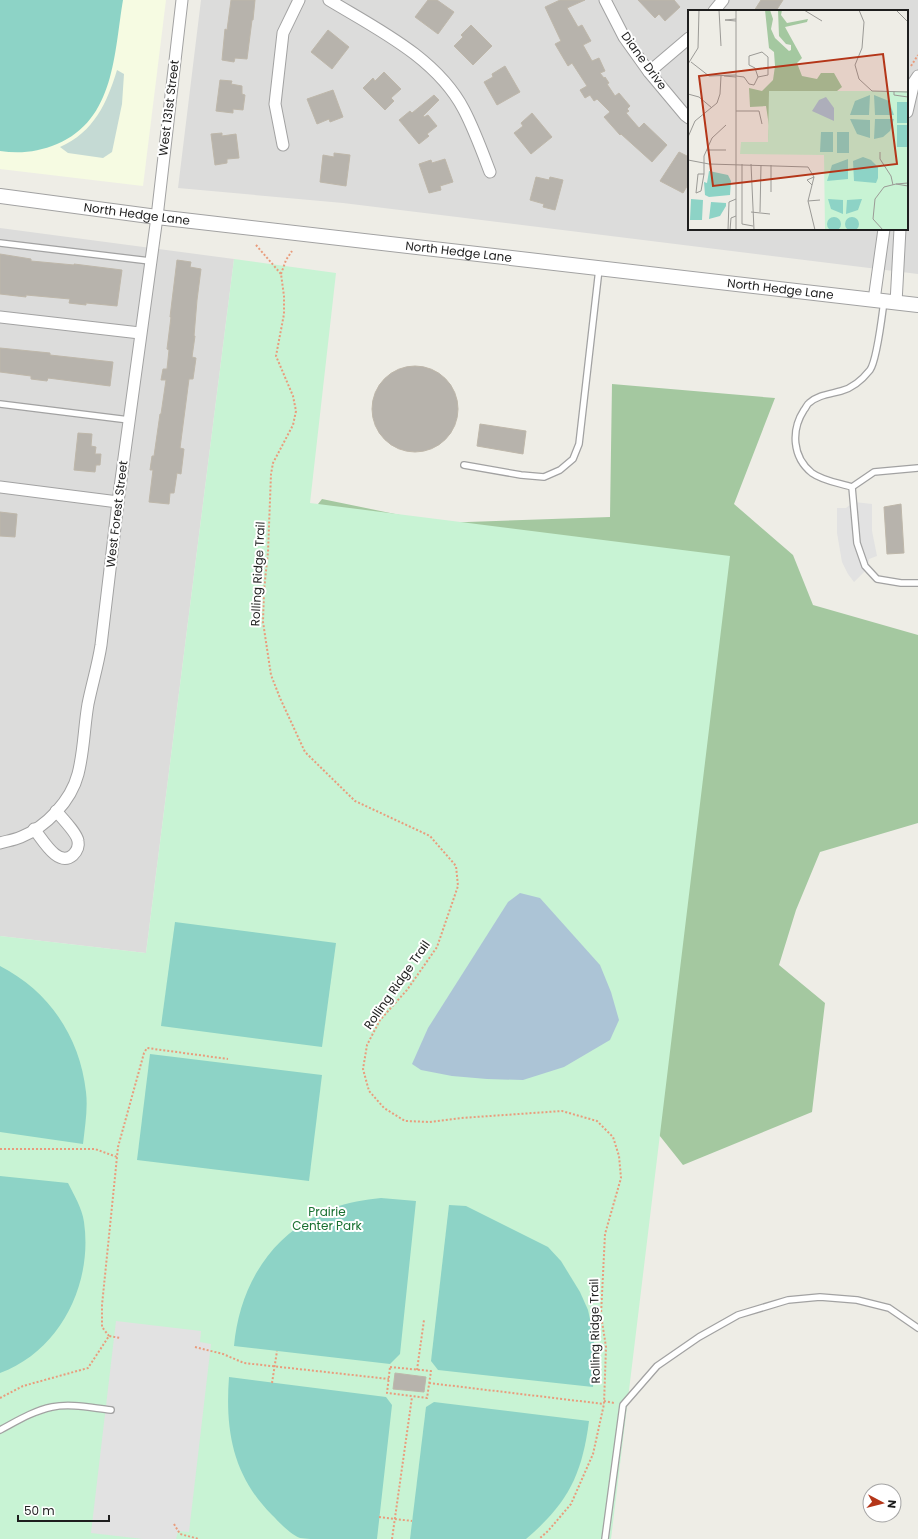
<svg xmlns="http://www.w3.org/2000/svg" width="918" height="1539" font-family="Poppins,sans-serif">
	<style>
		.residential { fill: #dcdcdb; fill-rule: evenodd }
		.education { fill: #f6fbe2 }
		.forest { fill: #a4c8a0 }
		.wetland { fill: #c5dad4 }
		.park { fill: #c8f3d4 }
		.pitch { fill: #8dd3c6 }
		.parking { fill: #e2e2e2 }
		.water { fill: #acc4d6 }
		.building { fill: #b7b3ac; stroke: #beb7aa }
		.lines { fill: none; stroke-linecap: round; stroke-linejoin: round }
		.service-casing { stroke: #a2a2a2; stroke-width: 8 }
		.minor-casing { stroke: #a2a2a2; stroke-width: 13 }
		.tertiary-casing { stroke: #a2a2a2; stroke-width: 16 }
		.path { stroke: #e99c7c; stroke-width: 2; stroke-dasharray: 2 2; stroke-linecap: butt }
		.service { stroke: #fff; stroke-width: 5.5 }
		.minor { stroke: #fff; stroke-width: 11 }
		.tertiary { stroke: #fff; stroke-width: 14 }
		.labels { text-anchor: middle; stroke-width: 4; stroke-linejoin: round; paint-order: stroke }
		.street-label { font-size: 12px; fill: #1e1e1e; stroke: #fff }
		.park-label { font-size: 12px; fill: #197031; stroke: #fff }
		.inset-road { fill: none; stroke: #9b9a96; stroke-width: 1 }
		.view { fill: #b43619; fill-opacity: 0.15; stroke: #b43619; stroke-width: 2 }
		.inset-edge { fill: none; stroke: #1e1e1e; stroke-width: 2 }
	</style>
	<rect width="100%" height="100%" fill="#eeede6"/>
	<g class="residential">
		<path d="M201 0H918V274L343 203 178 188ZM689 11H907V229H689Z"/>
		<path d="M0 228 234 259 146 953 0 936Z"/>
	</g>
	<path class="education" d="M0 0H166L143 186 0 169Z"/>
	<path class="forest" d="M612 384 775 398 734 504 793 555 813 605 918 635V823L820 852 796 910 779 965 825 1003 812 1112 683 1165 624 1091 299 528 322 499 439 523 610 517Z"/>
	<path class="wetland" d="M117 70 124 74 122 104 112 152 103 158 68 153 60 147C94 132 107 103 117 70Z"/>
	<path class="park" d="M234 259 336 273 310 503 730 556 611 1539H0V936L146 953Z"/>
	<g class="pitch">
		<path d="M0 0H123C114 53 115 120 57 144 38 152 20 154 0 151Z"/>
		<path d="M175 922 336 943 322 1047 161 1026Z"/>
		<path d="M0 966C49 991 80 1037 86 1092 88 1109 85 1126 83 1144L0 1132Z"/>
		<path d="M150 1054 322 1075 309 1181 137 1160Z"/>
		<path d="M0 1176 68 1183C74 1195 82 1208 84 1222 93 1284 60 1351 0 1373Z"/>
		<path d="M381 1198 416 1201 400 1354 390 1364 234 1346C239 1292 265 1243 314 1217 320 1214 327 1210 333 1208 349 1202 364 1200 381 1198Z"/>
		<path d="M449 1205 466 1206 548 1247 561 1261 580 1292 588 1310 592 1328 595 1349 593 1387 438 1370 431 1361Z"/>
		<path d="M229 1377 386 1397 392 1405 377 1539C358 1539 340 1539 322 1539 315 1539 306 1539 300 1538 290 1534 280 1523 272 1515 233 1476 225 1431 229 1377Z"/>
		<path d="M434 1402 589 1421C582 1475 568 1503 526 1539H410L426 1407Z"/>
	</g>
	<g class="parking">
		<path d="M854 502 872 504V531L877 556 869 559 867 569 854 582 848 574 842 562 837 533V508H846Z"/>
		<path d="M116 1321 201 1331 200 1342 211 1344 189 1532 178 1531 176 1539H143L91 1533Z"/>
	</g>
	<path class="water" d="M520 893 540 898 600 965 611 992 619 1020 610 1040 564 1067 523 1080 487 1079 452 1076 421 1070 412 1064 428 1028 508 902Z"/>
	<g class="building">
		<path d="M231 0H255L253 20H252L247 59 235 58 234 62 222 60 225 29 227 30Z"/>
		<path d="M428 0H437L454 12 438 34 415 17Z"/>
		<path d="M560 0H585L567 8 578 27 582 25 591 41 583 45 592 61 599 58 605 71 600 73 604 78 605 77 609 83 607 84 615 96 619 93 630 106 627 109 629 111 626 113 639 128 644 123 667 145 652 162 621 134 620 135 604 117 610 112 597 99 594 101 590 95 585 98 580 90 587 86 572 63 568 66 555 44 561 41 545 7Z"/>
		<path d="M638 0H674L680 7 665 21 659 14 655 18Z"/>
		<path d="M761 0H783L776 11H754Z"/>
		<path d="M471 25 492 46 473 65 454 46 463 37 461 35Z"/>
		<path d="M328 30 349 47 332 69 311 52Z"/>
		<path d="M505 66 520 92 497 105 484 82 493 77 492 74Z"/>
		<path d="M384 72 401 89 391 98 394 101 385 110 363 88 373 78 375 81Z"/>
		<path d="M220 80 232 81 231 84 242 86V94L245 95 243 110 233 109V113L216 111Z"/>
		<path d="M333 90 343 117 330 122 329 119 317 124 307 99Z"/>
		<path d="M434 95 439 100 423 116 424 117 428 115 437 126 427 134 429 136 419 144 399 120 410 111 412 113Z"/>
		<path d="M532 113 552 137 531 154 514 133 523 126 521 123Z"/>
		<path d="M222 133V136L236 134 239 158 227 159V163L215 165 211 134Z"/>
		<path d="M679 152 689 157V183L683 193 660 181Z"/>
		<path d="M334 153 350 155 346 186 320 182 323 155 334 157Z"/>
		<path d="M445 159 453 182 440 186 441 190 429 193 419 164 431 160 432 163Z"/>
		<path d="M536 177 549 180 550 177 563 180 555 210 543 207 544 204 530 200Z"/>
		<path d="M0 254 31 259V261L74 265V264L122 270 117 306 86 303V305L69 303 70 299 26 295V297L0 294Z"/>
		<path d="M177 260 191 262 190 267 201 269 197 300 194 336H195L192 357 196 358 193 379H189L180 448 184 449 181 474 177 473 174 493H170L169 504 149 502 153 470H150L152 456H154L160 414H161L166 380H161L163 369H167L169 350 167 349 171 317H170Z"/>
		<path d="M0 348 50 353V355L113 362 110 386 48 378 47 381 31 379V376L0 372Z"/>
		<circle cx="415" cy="409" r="43"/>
		<path d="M480 424 526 431 523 454 477 446Z"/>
		<path d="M78 433 92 434 91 446 96 447 95 454H101L100 465H96L95 472 74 470Z"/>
		<path d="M901 504 904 553 887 554 884 507Z"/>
		<path d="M0 512 17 514 15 537 0 536Z"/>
		<path d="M395 1373 426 1377 424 1392 393 1389Z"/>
	</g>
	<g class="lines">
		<g class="service-casing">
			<g id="service">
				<path d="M0 243 150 261"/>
				<path d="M884 301C882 316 877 360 870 370 862 380 853 388 841 391 830 394 818 395 809 403 807 404 806 408 804 410 791 430 792 457 812 473 823 481 839 483 852 487L874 472 918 468"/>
				<path d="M0 404 129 420"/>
				<path d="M464 465 521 475 544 477 560 470 573 459 579 444 599 269"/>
				<path d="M852 487 857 543 865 566 877 579 901 583H918"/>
				<path d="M0 1430C17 1421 33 1411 52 1407 71 1403 92 1408 111 1410"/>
				<path d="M605 1539 623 1405 657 1366 699 1337 738 1315 788 1300 820 1297 857 1300 889 1308 918 1328"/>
			</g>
		</g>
		<g class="minor-casing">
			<g id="minor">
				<path d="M329 0C377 29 437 58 464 110 474 129 482 151 490 172"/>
				<path d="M605 0 624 37 649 72 685 115 689 118"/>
				<path d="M714 11 723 0"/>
				<path d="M649 72 689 38"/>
				<path d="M907 112 914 82 918 76"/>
				<path d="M283 145 275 104 283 33 299 0"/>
				<path d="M874 300 884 229"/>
				<path d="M896 303 900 229"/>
				<path d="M0 317 140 333"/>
				<path d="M0 487 118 502"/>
				<path d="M34 829C43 840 58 868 73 855 77 851 79 846 78 841 77 833 61 817 56 811"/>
				<path d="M0 843C7 841 14 840 21 837 46 827 71 801 78 774 84 751 84 727 88 704 92 684 98 665 101 645L118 502 157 217 182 0"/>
			</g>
		</g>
		<g class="tertiary-casing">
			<g id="tertiary">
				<path id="s1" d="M0 196 157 217 918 305"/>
			</g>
		</g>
		<g class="path">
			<path d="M911 66 918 55"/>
			<path d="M256 245 281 274 284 296V314L276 356 293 396 296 411 293 425 273 463 271 474 268 552 264 590 263 622 271 675 280 698 305 752 355 801 430 836 456 866 458 886 437 947 407 990 380 1020 367 1045 363 1069 369 1091 384 1108 405 1121 429 1122 461 1118 562 1111 597 1121 613 1137 619 1156 621 1178 605 1234 601 1315 606 1347 604 1404 593 1454 571 1504 548 1531 539 1539"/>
			<path d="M281 274 286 260 292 251"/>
			<path d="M0 1149H95L117 1157"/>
			<path d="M109 1336 102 1327V1305L118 1147 144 1053 147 1048 228 1059"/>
			<path d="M195 1347 223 1354 244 1363 389 1379"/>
			<path d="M390 1367 431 1371 427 1398 387 1393Z"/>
			<path d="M417 1370 424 1320"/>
			<path d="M272 1383 277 1351"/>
			<path d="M429 1383 604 1404"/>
			<path d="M0 1398 23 1386 88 1368 109 1336 120 1338"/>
			<path d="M604 1401 614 1403"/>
			<path d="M379 1517 412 1521"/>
			<path d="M174 1524 180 1534 199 1539"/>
			<path d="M392 1539 412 1397"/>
		</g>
		<use href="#service" class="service"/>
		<use href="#minor" class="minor"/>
		<use href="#tertiary" class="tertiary"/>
	</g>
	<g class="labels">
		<g class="street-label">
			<text transform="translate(644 61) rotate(54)" y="4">Diane Drive</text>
			<text transform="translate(169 108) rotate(-83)" y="4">West 131st Street</text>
			<text dy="4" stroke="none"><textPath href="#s1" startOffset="138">North Hedge Lane</textPath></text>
			<text dy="4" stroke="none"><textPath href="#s1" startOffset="462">North Hedge Lane</textPath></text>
			<text dy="4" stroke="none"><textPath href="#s1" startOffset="786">North Hedge Lane</textPath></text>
			<text transform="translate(117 514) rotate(-83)" y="4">West Forest Street</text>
			<text transform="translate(258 574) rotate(-87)" y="4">Rolling Ridge Trail</text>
			<text transform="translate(397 985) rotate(-55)" y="4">Rolling Ridge Trail</text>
			<text transform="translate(595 1331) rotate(-91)" y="4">Rolling Ridge Trail</text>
		</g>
		<g class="park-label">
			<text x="327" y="1216">Prairie<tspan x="327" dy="14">Center Park</tspan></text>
		</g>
	</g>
	<g transform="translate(688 10)">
		<rect width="220" height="220" fill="#eeede6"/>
		<path d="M77 0H82L85 9 83 19 87 28 101 41 103 40V35L98 34 91 26 90 0H94L93 5 99 13 120 9 119 12 97 17 114 48 109 53 114 66 129 69 133 63H146L154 77 84 133 80 130 81 116 78 96 62 97 61 78 74 81 85 70 87 56 86 42 81 38Z" fill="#a4c8a0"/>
		<path d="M81 81H220V220H137L136 145 52 144 53 132H80Z" fill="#c8f3d4"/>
		<path d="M182 85 181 105H162L167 91ZM186 85 201 91 206 105H187ZM209 92H220V113H209ZM162 109 182 110V128L169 124ZM187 109H206L202 121 195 127 186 129ZM209 115H220V137H209ZM133 122H145V142H132ZM149 122H161V143H149ZM175 147 183 150 190 157V168L188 173 166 171 165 151ZM160 149V169L139 171 144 155ZM21 161 40 165 43 171 42 185 21 187 17 185 16 172 19 173ZM3 189 15 190 14 210H2ZM140 189 155 190V204L143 199ZM174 189 170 200 158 204 159 190ZM23 192 38 193V196L32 206 21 209ZM139 214a7 7 0 1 1 14 0a7 7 0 1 1-14 0ZM157 214a7 7 0 1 1 14 0a7 7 0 1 1-14 0Z" fill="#8dd3c6"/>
		<path d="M138 87 146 98V111L124 101 131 90Z" fill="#acc4d6"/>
		<path class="inset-road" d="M31 0 33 36M48 0V220M116 0 134 11M171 0 176 12 174 38 167 55 171 69 184 81 220 82M208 0 220 12M48 9 37 10 48 11M3 52 21 66 48 65M0 54 10 38 11 0M36 66 48 67M48 66 56 67 61 74 66 75 70 67 80 65V47L74 42 61 46V55L67 58 70 67M206 81V85L220 87M0 84 11 87 24 98M48 101H71L74 114M0 127 7 111 29 93 32 84 33 66M19 140H38M192 142V149L203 166 205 175M0 150 21 154 120 157 126 167 120 191 127 220M54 154V214L65 216M63 154 66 220M16 164H10L8 183 13 181 16 164V146L24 128 38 115M220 173 208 174 220 176M124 175 119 170 126 167M83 182V155M120 191 132 190M63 202 82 204M72 202 73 155M40 220 41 192 48 189M42 220 43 208 48 206M195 220 185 209 187 189 196 177 208 174"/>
		<path class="view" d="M195 44 209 154 25 176 11 66Z"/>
		<rect width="220" height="220" class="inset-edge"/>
	</g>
	<g transform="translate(882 1503) rotate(97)"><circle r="19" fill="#ffffff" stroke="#a5a5a5"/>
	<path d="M0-3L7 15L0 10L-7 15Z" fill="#b43619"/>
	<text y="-6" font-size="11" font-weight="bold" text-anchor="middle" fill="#1e1e1e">N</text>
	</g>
	<path d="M18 1515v6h91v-6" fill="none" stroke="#1e1e1e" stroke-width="2"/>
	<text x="24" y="1515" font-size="12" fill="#1e1e1e" stroke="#ffffff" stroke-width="3" paint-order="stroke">50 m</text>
</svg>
